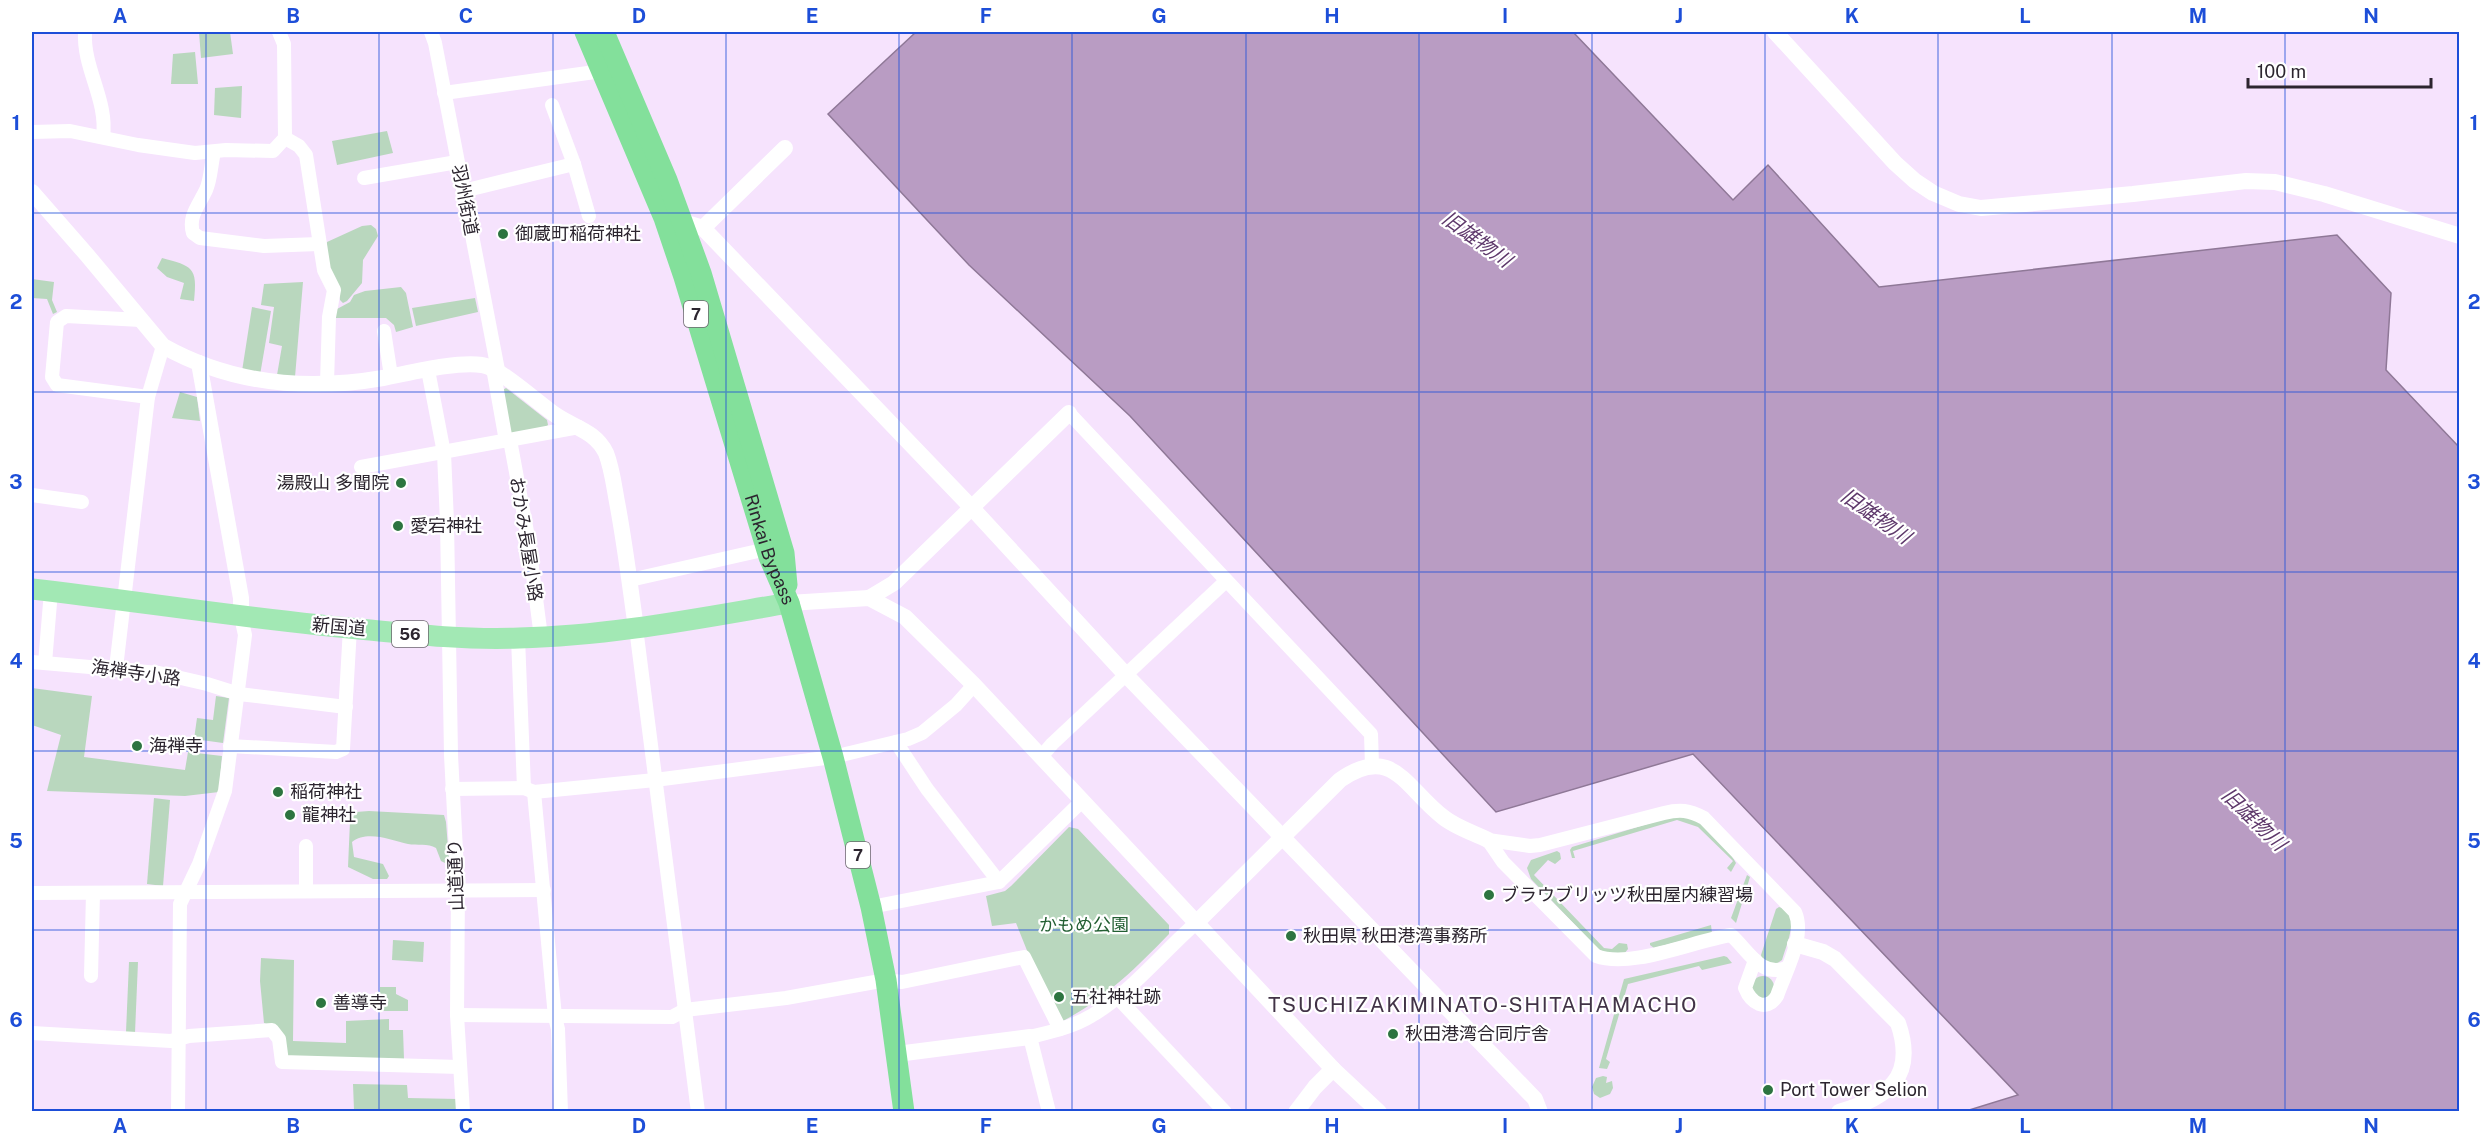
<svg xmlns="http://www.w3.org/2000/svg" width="2491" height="1143" font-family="'Public Sans','Noto Sans JP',sans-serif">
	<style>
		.green { fill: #b9d7be }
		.water { fill: #b99cc3; stroke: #8f7897; stroke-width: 1.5 }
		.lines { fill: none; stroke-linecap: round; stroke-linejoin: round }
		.minor { stroke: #fff; stroke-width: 14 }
		.tertiary { stroke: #fff; stroke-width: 16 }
		.primary { stroke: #a2e8b4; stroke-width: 21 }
		.trunk { stroke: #83e09b; stroke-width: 21 }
		.grid { fill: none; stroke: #1d4ed8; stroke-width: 1.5; stroke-opacity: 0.55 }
		.poi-dot { fill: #2d7440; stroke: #fff; stroke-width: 2 }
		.labels { text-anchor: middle; stroke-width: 4.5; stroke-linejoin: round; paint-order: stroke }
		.shield { fill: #fff; stroke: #6b666d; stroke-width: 1.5 }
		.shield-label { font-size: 16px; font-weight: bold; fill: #2c252f }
		.street-label { font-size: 18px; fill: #2c252f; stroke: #fff }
		.poi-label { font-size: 18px; fill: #2c252f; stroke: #fff; text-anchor: start }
		.park-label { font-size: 18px; fill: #235f33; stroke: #fff }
		.water-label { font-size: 20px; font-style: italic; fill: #5e386b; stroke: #fff }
		.quarter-label { font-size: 21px; letter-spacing: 1.5px; fill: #423347; stroke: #fff }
		.neatline { fill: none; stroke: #1d4ed8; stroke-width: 2 }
		.grid-label { font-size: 20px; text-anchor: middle; font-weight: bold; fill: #1d4ed8 }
	</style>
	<rect width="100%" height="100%" fill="#f6e3fd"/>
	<g class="green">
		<path d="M199 32H230L233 54 201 58Z"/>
		<path d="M195 52 198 84H171L173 54Z"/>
		<path d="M242 86 241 118 214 115 215 88Z"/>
		<path d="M387 131 393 153 337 165 332 141Z"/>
		<path d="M371 225 376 229 378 236 363 260 362 283 347 301 343 303 340 300C338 279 320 264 327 242L362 226Z"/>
		<path d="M162 258C192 266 198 267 194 301L180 299 184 283 167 277 157 268Z"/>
		<path d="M32 279 54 282 52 300 57 312 53 314 47 299 32 298Z"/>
		<path d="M303 282 295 377 277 375 282 346 269 343 274 307 261 305 264 284Z"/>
		<path d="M401 287 406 293 413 327 396 332 394 325 386 318H335L337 309 350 302 354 295 365 291Z"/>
		<path d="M475 298 478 312 416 326 412 308Z"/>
		<path d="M252 307 271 311 260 375 242 371Z"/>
		<path d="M506 388 547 420 548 425 543 431 510 437 501 391Z"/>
		<path d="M180 392 197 397 200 421 172 418Z"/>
		<path d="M32 688 92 696 84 757 185 770 188 752 222 756 219 792 185 796 47 791 61 735 32 725Z"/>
		<path d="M216 696 229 698 223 743 194 739 197 718 213 720Z"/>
		<path d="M154 798 170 800 163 886 147 884Z"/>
		<path d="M369 811 444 815 446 822 449 860 445 863 441 861 436 848C428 843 417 846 408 844 391 840 367 830 352 842L354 857 383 864 389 876 387 879H373L348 867 350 821 356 812Z"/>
		<path d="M1677 815 1698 821 1730 853 1736 863 1731 872 1727 868 1733 861 1698 827 1677 820 1573 851 1575 858H1572L1570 850 1572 847Z"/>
		<path d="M1069 827 1078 829 1169 925V934C1136 968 1104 1000 1061 1022L1038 978 1016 923 992 926 986 896 1005 891 1011 886Z"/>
		<path d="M1557 851 1560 853 1561 859 1555 864 1548 860 1534 875 1604 948 1612 949 1619 943 1627 944 1628 949 1624 954 1606 953 1598 949 1531 879 1527 868 1531 860Z"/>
		<path d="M1747 875 1750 877 1736 923 1731 918Z"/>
		<path d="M1779 907C1802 912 1786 945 1782 960L1775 965 1762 960 1761 955 1776 909Z"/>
		<path d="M1711 925 1712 933 1654 948 1650 945V943Z"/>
		<path d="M393 940 424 942 423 962 392 960Z"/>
		<path d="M1724 956 1727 957 1732 963 1702 970 1699 966 1628 984 1606 1059 1610 1062 1607 1069 1599 1068 1624 979Z"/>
		<path d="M261 958 294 960 293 1041 346 1043V1021L389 1019V1030H403L404 1059 286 1056 274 1027 264 1023 260 981Z"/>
		<path d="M129 962H138L135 1033 126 1032Z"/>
		<circle cx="1763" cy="987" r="11"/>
		<path d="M380 987H396V994L408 1000V1011H380Z"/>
		<path d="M1603 1076 1607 1077 1606 1083 1612 1081 1613 1088 1610 1094 1600 1098 1594 1094 1592 1087 1596 1078Z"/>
		<path d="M353 1084 407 1085 408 1098 458 1099V1111L354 1110Z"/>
	</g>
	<path class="water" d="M916 32H1573L1733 200 1768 165 1879 287 2337 235 2391 293 2386 370 2459 447V1111H1966L2018 1095 1693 754 1496 812 1130 416 969 265 828 114Z"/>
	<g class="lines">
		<g class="minor">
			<path d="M85 32C83 69 108 100 103 137"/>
			<path d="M431 32 435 43 498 370"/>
			<path d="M444 93 602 71"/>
			<path d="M552 105 574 164 589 216"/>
			<path d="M32 132 70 131 138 145 195 153 226 150 273 151 285 138 284 44 279 32"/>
			<path d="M285 138 299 146 306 155 324 270 334 290 329 317 327 383"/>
			<path d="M214 152C211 164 211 179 206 190 199 205 188 216 193 233L200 238 264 246 319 244"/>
			<path d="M364 178 457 162"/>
			<path d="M463 191 574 164"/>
			<path d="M141 320 66 316 57 322 52 377 57 385 148 397"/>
			<path d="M384 331 391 376"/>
			<path d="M493 368 506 441"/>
			<path d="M428 370 444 453 447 522 451 755 458 889 457 1015 463 1112"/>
			<path d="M1069 413 1371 734 1372 765"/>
			<path d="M510 440 528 537 541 637"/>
			<path d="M361 467 579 427"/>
			<path d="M32 495 82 502"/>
			<path d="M630 580 767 549"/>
			<path d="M636 628 698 1112"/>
			<path d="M518 638 524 788"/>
			<path d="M32 662 159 673 207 684 239 694 346 707"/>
			<path d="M45 663 51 591"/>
			<path d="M116 668 148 397 163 346"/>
			<path d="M896 742 927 789 999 882"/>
			<path d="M230 746 336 752 343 749 350 628"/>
			<path d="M1041 757 1052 744 1226 581"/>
			<path d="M452 789 524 788 534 792 655 780 833 757 908 739 922 733 956 705 974 685"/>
			<path d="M534 792 555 1017 558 1029 561 1112"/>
			<path d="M1488 840 1530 846 1540 845 1664 813C1680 809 1689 810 1704 818L1795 912C1806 937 1785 972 1777 996 1766 1013 1751 1003 1745 988L1755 960"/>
			<path d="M1488 840 1503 862 1596 956C1631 969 1693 941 1731 935 1748 950 1761 978 1786 968"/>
			<path d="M306 891V846"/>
			<path d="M32 893 544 890"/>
			<path d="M871 907 999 882 1081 802"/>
			<path d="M91 976 93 893"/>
			<path d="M1117 997 1225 1112"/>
			<path d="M457 1015 672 1017 685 1010 786 998 886 980 902 982 1024 957 1060 1029"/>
			<path d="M32 1033 171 1041 189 1036 272 1030 279 1039 282 1062 460 1067"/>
			<path d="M178 1112 180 904 199 864 225 791 245 635 241 617"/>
			<path d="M1049 1112 1030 1037C1050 1032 1073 1027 1091 1016 1128 995 1163 952 1196 923"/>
		</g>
		<g class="tertiary">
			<path d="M1775 32 1895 163 1915 181 1933 193 1959 204 1981 208 2133 194 2246 181 2275 182 2324 194 2460 236"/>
			<path d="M32 192 87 255 163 346C231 384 307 391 383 378 410 373 456 361 482 365 499 367 539 404 557 416 575 428 595 431 606 453 612 468 614 486 617 502 625 544 630 586 636 628"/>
			<path d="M673 219 703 228 972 508 1125 674 1535 1099 1540 1112"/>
			<path d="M703 228 785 148"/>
			<path d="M199 363 241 598V617"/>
			<path d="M869 598 894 583 1069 413"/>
			<path d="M789 603 869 598 905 617 974 685 1333 1069 1379 1112"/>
			<path d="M1196 923 1340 780C1393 743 1406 789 1443 817 1455 827 1474 833 1488 840"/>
			<path d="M1795 944 1823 952 1835 959 1898 1023C1917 1078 1887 1098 1839 1112"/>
			<path d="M897 1054 1030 1037"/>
			<path d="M1296 1112 1315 1087 1333 1069"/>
		</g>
		<path class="primary" d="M32 589C144 602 256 620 370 630 419 635 469 640 519 638 610 636 700 618 789 603"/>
		<g class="trunk">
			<path id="s1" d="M585 32 664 218 684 277 769 557 789 603 833 757 871 907 886 980 904 1112"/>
			<path d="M604 32 667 180 701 273 784 553 787 585"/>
		</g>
	</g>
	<path class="grid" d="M206 32V1112M379 32V1112M553 32V1112M726 32V1112M899 32V1112M1072 32V1112M1246 32V1112M1419 32V1112M1592 32V1112M1765 32V1112M1938 32V1112M2112 32V1112M2285 32V1112M32 213H2460M32 392H2460M32 572H2460M32 751H2460M32 930H2460"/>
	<g class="poi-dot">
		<circle cx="503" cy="234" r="6"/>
		<circle cx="401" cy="483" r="6"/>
		<circle cx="398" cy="526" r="6"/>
		<circle cx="137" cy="746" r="6"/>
		<circle cx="278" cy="792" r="6"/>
		<circle cx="290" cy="815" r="6"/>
		<circle cx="1489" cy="895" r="6"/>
		<circle cx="1291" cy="936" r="6"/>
		<circle cx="1059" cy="997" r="6"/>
		<circle cx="321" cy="1003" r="6"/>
		<circle cx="1393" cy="1034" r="6"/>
		<circle cx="1768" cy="1090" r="6"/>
	</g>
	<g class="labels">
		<g class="shield">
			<rect x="684" y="301" width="24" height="26" rx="4.5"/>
			<rect x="392" y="621" width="36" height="26" rx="4.5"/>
			<rect x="846" y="842" width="24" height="26" rx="4.5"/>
		</g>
		<g class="shield-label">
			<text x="696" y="320">7</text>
			<text x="410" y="640">56</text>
			<text x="858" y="861">7</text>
		</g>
		<g class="street-label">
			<text transform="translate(465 200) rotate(79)" y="6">羽州街道</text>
			<text transform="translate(526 539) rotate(81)" y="6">おかみ長屋小路</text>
			<text dy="6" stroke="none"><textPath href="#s1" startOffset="550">Rinkai Bypass</textPath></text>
			<text transform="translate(339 627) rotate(5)" y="6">新国道</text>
			<text transform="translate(136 673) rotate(8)" y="6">海禅寺小路</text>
			<text transform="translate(456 875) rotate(-92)" y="6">山道通り</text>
		</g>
		<g class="poi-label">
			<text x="515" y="240">御蔵町稲荷神社</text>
			<text x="389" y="489" text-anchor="end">湯殿山 多聞院</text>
			<text x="410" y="532">愛宕神社</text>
			<text x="149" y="752">海禅寺</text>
			<text x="290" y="798">稲荷神社</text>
			<text x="302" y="821">龍神社</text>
			<text x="1501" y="901">ブラウブリッツ秋田屋内練習場</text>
			<text x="1303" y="942">秋田県 秋田港湾事務所</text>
			<text x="1071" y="1003">五社神社跡</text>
			<text x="333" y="1009">善導寺</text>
			<text x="1405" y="1040">秋田港湾合同庁舎</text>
			<text x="1780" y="1096">Port Tower Selion</text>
		</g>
		<g class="park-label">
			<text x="1084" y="931">かもめ公園</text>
		</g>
		<g class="water-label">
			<text transform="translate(1477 239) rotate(36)" y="7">旧雄物川</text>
			<text transform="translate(1876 516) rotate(35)" y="7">旧雄物川</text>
			<text transform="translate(2254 819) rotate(44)" y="7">旧雄物川</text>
		</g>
		<g class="quarter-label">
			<text x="1483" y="1012">TSUCHIZAKIMINATO-SHITAHAMACHO</text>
		</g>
	</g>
	<rect width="2491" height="1143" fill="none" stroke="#ffffff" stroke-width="66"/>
	<path d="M2248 78v9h183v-9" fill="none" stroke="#2c252f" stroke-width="3"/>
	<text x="2257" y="78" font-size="18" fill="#2c252f" stroke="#ffffff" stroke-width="4.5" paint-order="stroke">100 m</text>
	<rect x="33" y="33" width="2425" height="1077" class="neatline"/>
	<g class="grid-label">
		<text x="120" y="23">A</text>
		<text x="293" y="23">B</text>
		<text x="466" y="23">C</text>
		<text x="639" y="23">D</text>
		<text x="812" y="23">E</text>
		<text x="986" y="23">F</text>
		<text x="1159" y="23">G</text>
		<text x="1332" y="23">H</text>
		<text x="1505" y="23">I</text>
		<text x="1679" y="23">J</text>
		<text x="1852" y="23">K</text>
		<text x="2025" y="23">L</text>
		<text x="2198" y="23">M</text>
		<text x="2371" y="23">N</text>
		<text x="16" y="130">1</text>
		<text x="2474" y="130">1</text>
		<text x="16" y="309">2</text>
		<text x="2474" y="309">2</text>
		<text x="16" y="489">3</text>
		<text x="2474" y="489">3</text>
		<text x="16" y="668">4</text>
		<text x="2474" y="668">4</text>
		<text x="16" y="848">5</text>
		<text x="2474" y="848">5</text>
		<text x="16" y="1027">6</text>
		<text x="2474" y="1027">6</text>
		<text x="120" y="1133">A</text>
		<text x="293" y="1133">B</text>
		<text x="466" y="1133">C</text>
		<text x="639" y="1133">D</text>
		<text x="812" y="1133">E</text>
		<text x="986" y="1133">F</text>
		<text x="1159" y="1133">G</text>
		<text x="1332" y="1133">H</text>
		<text x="1505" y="1133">I</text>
		<text x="1679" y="1133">J</text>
		<text x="1852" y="1133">K</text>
		<text x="2025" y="1133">L</text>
		<text x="2198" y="1133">M</text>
		<text x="2371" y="1133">N</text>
	</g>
</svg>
